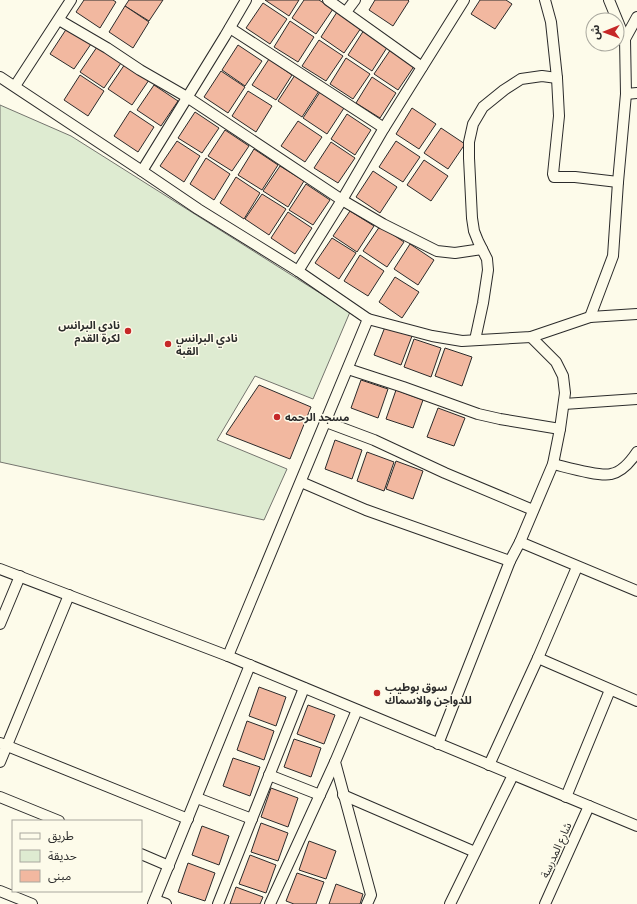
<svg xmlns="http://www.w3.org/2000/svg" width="637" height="904" font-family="'IBM Plex Sans','Noto Sans Arabic',sans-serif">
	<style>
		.green { fill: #deebd1; stroke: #74746e }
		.building { fill: #f2b8a0; stroke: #2b2b2b }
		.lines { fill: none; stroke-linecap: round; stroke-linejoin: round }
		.minor-casing { stroke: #2b2b2b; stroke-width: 12 }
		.minor { stroke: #fdfbea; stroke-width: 10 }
		.poi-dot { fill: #c62828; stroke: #fdfbea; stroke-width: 1.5 }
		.labels { text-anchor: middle; stroke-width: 3; stroke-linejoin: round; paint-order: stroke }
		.poi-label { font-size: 11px; font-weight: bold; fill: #2b2b2b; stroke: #fdfbea; text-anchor: start }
		.street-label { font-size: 11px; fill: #2b2b2b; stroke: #fdfbea }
	</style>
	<rect width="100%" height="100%" fill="#fdfbea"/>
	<path class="green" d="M0 105 71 136 350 312 313 399 255 376 217 440 287 469 264 520 0 462Z"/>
	<g class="building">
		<path d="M84 0H113L116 2 100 28 76 12Z"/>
		<path d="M129 0H163L149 21 125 6Z"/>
		<path d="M265 0H299L289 16Z"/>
		<path d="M304 0H319L333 9 316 34 292 18Z"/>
		<path d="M375 0H408L409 1 393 26 369 10Z"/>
		<path d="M480 0H506L512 4 495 29 471 14Z"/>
		<path d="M263 3 287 19 270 44 246 28Z"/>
		<path d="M125 6 149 22 133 48 109 32Z"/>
		<path d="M337 12 361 28 344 53 321 37Z"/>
		<path d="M290 21 314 37 298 62 274 47Z"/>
		<path d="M67 28 91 44 74 69 50 54Z"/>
		<path d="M364 30 388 46 372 71 348 55Z"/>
		<path d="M319 40 343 56 326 81 302 66Z"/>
		<path d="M238 45 262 61 245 86 222 70Z"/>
		<path d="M97 47 121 63 104 88 80 72Z"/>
		<path d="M391 49 415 65 398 90 374 74Z"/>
		<path d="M346 58 370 74 353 99 330 84Z"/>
		<path d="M269 59 292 75 276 100 252 85Z"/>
		<path d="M125 64 149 80 132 105 108 89Z"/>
		<path d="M221 71 245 87 228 113 204 97Z"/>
		<path d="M80 75 104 91 88 116 64 100Z"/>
		<path d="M295 75 319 91 302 117 278 101Z"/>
		<path d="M372 77 396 93 380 118 356 103Z"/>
		<path d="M154 85 178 101 161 126 137 110Z"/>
		<path d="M248 91 272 106 256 132 232 116Z"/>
		<path d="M320 92 344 108 327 134 303 118Z"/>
		<path d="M412 108 436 124 419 149 396 134Z"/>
		<path d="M130 111 154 127 138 152 114 136Z"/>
		<path d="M195 112 219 128 202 153 178 138Z"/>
		<path d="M347 114 371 130 355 155 331 139Z"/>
		<path d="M298 121 322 137 305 162 281 146Z"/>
		<path d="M441 128 465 144 448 169 424 153Z"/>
		<path d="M225 130 249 146 232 171 208 156Z"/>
		<path d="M177 141 200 156 184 182 160 166Z"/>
		<path d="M396 141 420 157 403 182 379 167Z"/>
		<path d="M331 142 355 158 338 183 314 168Z"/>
		<path d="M254 149 278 165 262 190 238 175Z"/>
		<path d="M206 158 230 174 214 200 190 184Z"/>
		<path d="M424 160 448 176 431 201 407 185Z"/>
		<path d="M280 166 304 181 288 207 263 191Z"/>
		<path d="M373 171 397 187 380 213 356 197Z"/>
		<path d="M236 177 260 193 244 219 220 203Z"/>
		<path d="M306 184 330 200 313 225 289 210Z"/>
		<path d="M262 194 286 209 269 235 245 219Z"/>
		<path d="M350 211 374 226 357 252 333 236Z"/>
		<path d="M288 212 312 228 295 254 271 238Z"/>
		<path d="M380 226 404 242 387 267 363 251Z"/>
		<path d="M332 238 356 253 339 279 315 263Z"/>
		<path d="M410 244 434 260 418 285 394 269Z"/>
		<path d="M360 255 384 271 368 296 344 281Z"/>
		<path d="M395 277 419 292 402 318 379 302Z"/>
		<path d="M385 327 412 336 401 365 374 355Z"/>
		<path d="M414 339 441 348 431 377 404 367Z"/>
		<path d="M445 348 472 357 462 386 435 376Z"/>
		<path d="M361 380 388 389 378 418 351 408Z"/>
		<path d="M259 385 311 407 290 459 226 434Z"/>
		<path d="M396 390 423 400 413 428 386 419Z"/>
		<path d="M438 408 465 418 454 446 427 437Z"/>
		<path d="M335 440 362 450 352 479 325 469Z"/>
		<path d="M367 452 394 462 384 491 357 481Z"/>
		<path d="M396 461 423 471 413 499 386 489Z"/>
		<path d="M259 687 286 697 276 726 249 716Z"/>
		<path d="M308 705 335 715 324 744 297 734Z"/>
		<path d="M247 721 274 731 264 760 237 750Z"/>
		<path d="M294 739 321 748 311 777 284 767Z"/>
		<path d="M233 758 260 767 250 796 223 786Z"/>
		<path d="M271 788 298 798 288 827 261 817Z"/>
		<path d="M261 823 288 833 278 861 251 852Z"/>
		<path d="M202 826 229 836 219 865 192 855Z"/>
		<path d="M309 841 336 851 326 879 299 870Z"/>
		<path d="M250 855 276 865 266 893 239 884Z"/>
		<path d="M188 863 215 873 205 901 178 892Z"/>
		<path d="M297 873 324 882 316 904H294L286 901Z"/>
		<path d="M336 884 363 894 360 904H329Z"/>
		<path d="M236 887 263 897 260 904H230Z"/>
	</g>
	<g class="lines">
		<g class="minor-casing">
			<g id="minor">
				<path d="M328 0 422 67"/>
				<path d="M545 0 551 22 557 78 559 116 553 174 554 177H575L618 182"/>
				<path d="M346 12 355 0"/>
				<path d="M59 20 107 48 140 70 187 97 342 200 383 224 437 251 455 253 482 249"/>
				<path d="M230 28 384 128"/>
				<path d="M625 39 637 17"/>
				<path d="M0 77 142 171 198 209 298 271 368 319 228 656"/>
				<path d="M15 86 71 0"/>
				<path d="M626 94 637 93"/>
				<path d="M142 171 225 36 246 0"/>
				<path d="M298 271 342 200 384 128 464 0"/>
				<path d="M590 317 613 256 618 182 626 94 625 39 609 0"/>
				<path d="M368 319 432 336 462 341 531 337 590 317 637 314"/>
				<path d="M475 340 483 303 488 270 487 259 478 241 474 231 472 218 469 158V142L473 124 483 107 504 90 521 79 542 76 557 78"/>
				<path d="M348 369 403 387 478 414 500 419 560 429"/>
				<path d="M564 404 637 399"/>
				<path d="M326 422 374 440 445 473 533 510"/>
				<path d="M553 464C566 467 600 477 611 474 622 472 631 461 637 452"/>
				<path d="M301 482 366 510 510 561"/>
				<path d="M520 542 553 464 560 429 565 393 563 376 556 362 531 337"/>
				<path d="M0 569 228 656 637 826"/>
				<path d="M0 624 20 576"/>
				<path d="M538 658 637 701"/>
				<path d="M357 710 335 762 371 895 367 904"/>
				<path d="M0 743 188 819"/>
				<path d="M438 744 510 561 520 542 637 591"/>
				<path d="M0 762 69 595"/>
				<path d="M489 765 538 658 577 567"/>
				<path d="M269 775 320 795"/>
				<path d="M343 795 475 852"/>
				<path d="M0 797 59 821"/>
				<path d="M566 797 610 690"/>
				<path d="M197 798 252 819"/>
				<path d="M141 854 169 866"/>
				<path d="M0 891 32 904"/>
				<path d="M155 900 166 904"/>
				<path d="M153 904 250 665"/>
				<path d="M218 904 304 688"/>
				<path d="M270 904 335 762"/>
				<path d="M450 904 513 775"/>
				<path d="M545 904 589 806"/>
			</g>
		</g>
		<use href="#minor" class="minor"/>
	</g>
	<g class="poi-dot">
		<circle cx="128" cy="331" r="4"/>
		<circle cx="168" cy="344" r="4"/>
		<circle cx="277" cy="417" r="4"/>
		<circle cx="377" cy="693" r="4"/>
	</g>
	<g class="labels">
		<g class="poi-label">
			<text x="120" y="329" text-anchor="end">نادي البرانس<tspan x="120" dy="13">لكرة القدم</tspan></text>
			<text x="176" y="342">نادي البرانس<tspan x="176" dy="13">القبة</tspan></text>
			<text x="285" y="421">مسجد الرحمه</text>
			<text x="385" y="691">سوق بوطيب<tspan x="385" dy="13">للدواجن والاسماك</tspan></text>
		</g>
		<g class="street-label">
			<text transform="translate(556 850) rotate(-66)" y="4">شارع المدرسة</text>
		</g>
	</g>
	<rect x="12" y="820" width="130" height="72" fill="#fdfbea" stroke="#a9a89e"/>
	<rect x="20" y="833" width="20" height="6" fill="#fdfbea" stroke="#a9a89e"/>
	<text x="48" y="840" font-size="12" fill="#2b2b2b">طريق</text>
	<rect x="20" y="850" width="20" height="12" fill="#deebd1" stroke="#a9a89e"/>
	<text x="48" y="860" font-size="12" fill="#2b2b2b">حديقة</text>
	<rect x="20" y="870" width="20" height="12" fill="#f2b8a0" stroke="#a9a89e"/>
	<text x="48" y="880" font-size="12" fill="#2b2b2b">مبنى</text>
	<g transform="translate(605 32) rotate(269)"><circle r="19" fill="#fdfbea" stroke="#a9a89e"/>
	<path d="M0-3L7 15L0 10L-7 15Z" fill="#c62828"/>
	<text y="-6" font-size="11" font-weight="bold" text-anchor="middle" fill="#2b2b2b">ش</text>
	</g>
</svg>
